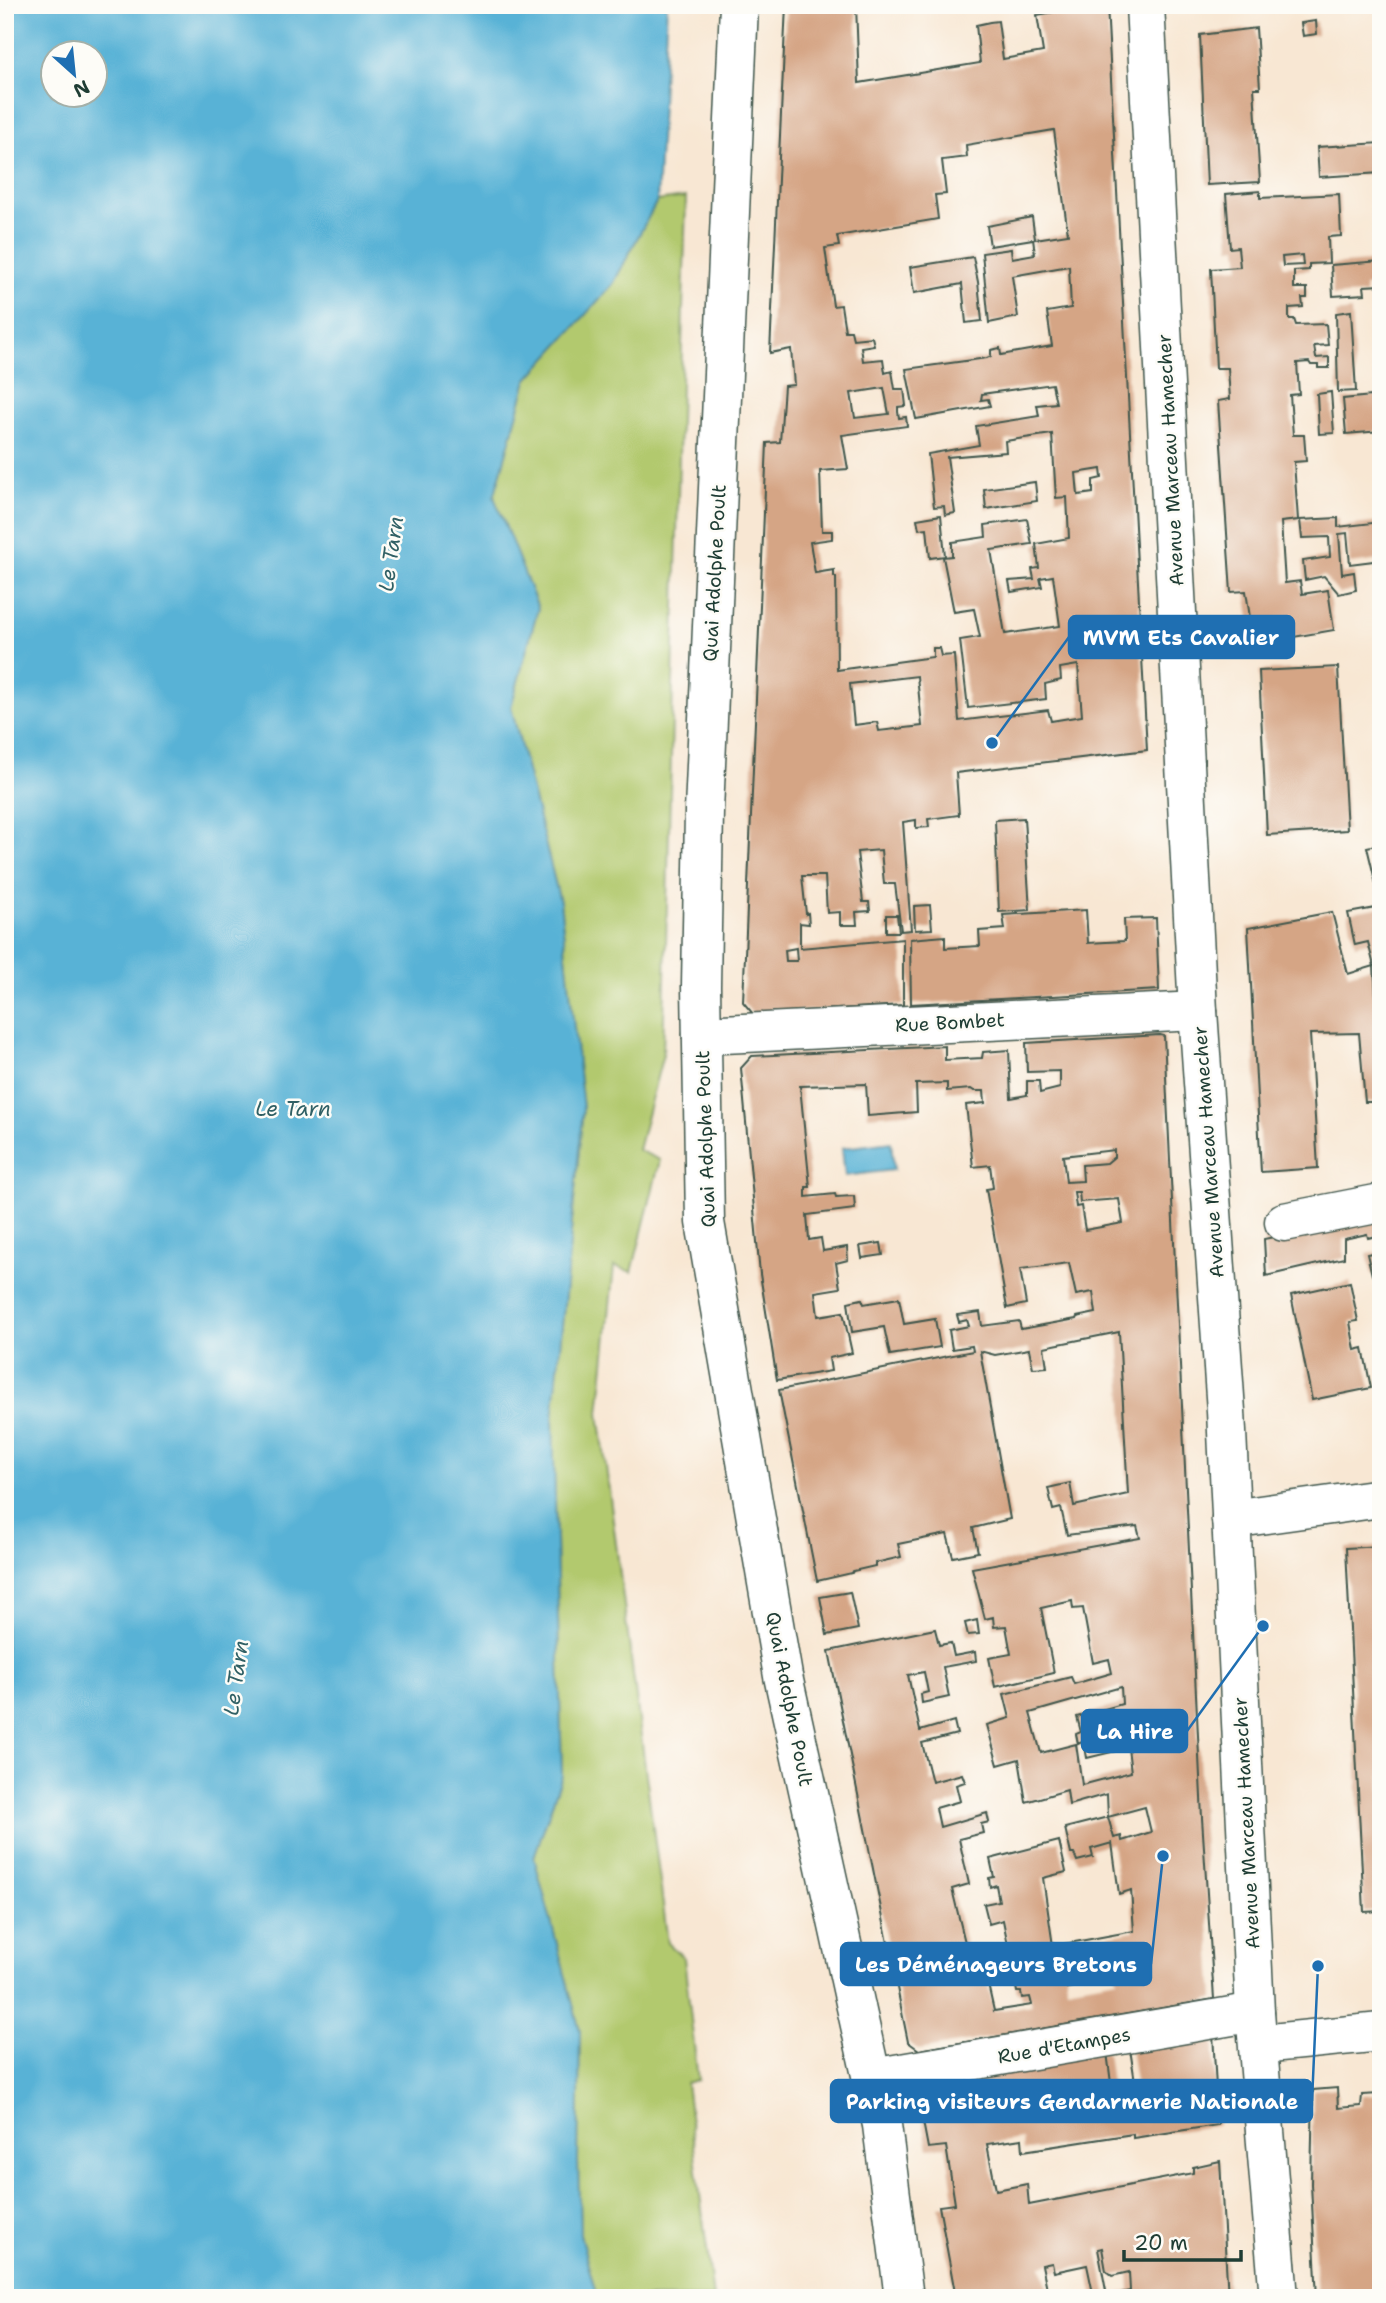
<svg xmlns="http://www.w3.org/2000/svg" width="1386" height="2303" font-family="'Shantell Sans',sans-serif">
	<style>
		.green { fill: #b2c96e; stroke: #688351; stroke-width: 2 }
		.water { fill: #58b2d6; stroke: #3c7885; stroke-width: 2; fill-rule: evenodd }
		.building { fill: #d5a585; fill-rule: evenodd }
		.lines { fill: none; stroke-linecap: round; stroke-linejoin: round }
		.minor-casing { stroke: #40564c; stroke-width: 41 }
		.major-casing { stroke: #40564c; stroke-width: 41 }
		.minor { stroke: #fff; stroke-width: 38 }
		.major { stroke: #fff; stroke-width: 38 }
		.labels { text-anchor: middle; stroke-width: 5; stroke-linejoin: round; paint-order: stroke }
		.street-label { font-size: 19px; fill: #1f3d34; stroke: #fdfcf7 }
		.water-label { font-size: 21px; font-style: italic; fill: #306065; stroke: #fdfcf7 }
		.leader { fill: none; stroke: #1f6fb2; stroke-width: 2.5 }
		.callout-dot { fill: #1f6fb2; stroke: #fdfcf7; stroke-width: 2.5 }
		.callout { fill: #1f6fb2; stroke: #1f6fb2; stroke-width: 2.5 }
		.callout-label { font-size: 21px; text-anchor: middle; font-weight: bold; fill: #fff }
	</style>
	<rect width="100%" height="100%" fill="#fdfcf7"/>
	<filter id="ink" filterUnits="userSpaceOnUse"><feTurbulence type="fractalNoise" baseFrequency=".0143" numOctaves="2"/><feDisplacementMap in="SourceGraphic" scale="14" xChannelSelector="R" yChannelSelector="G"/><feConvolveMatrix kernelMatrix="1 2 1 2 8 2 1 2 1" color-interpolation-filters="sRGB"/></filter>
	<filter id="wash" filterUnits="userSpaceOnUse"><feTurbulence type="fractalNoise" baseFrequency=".00686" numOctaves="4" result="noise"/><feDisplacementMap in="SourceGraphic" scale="28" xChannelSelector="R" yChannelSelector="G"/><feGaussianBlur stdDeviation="1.57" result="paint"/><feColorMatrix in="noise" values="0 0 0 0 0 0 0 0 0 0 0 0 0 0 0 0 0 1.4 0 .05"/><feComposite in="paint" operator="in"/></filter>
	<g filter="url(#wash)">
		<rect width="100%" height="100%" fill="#f8e7d3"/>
		<path class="green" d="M686 197 663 1054 638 1150 660 1160 632 1272 614 1266 599 1413 668 1943 684 1958 698 2080 686 2083 713 2298H597L580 2234 578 2161 580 2031 534 1857 562 1775 553 1419 583 1108 560 902 511 707 538 608 494 497 527 380 613 284 657 201Z"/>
		<g class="water">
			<path d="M5 5H667L657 201 613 284 527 380 494 497 538 608 511 707 560 902 583 1108 553 1419 562 1775 534 1857 580 2031 578 2161 580 2234 597 2298H5ZM52 52H94V94H52Z"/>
			<path d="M891 1142 894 1170 845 1176 842 1148Z"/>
		</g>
		<g id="blocks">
			<g class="building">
				<path d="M786 5H856L859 83 980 63 976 25 990 22 998 21 1003 59 1043 52 1037 15 1093 5H1107L1147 750 956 773 959 815 928 819 929 827 916 828V820L903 822 911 930 901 931 895 884H884L881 850 857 852 863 902H869L870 911 856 912 857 925H840V912L827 913 825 876H802L806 914 808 913 809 924 800 923V948L903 939V1005L753 1014 743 1002 767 443 780 442 784 386 794 385 791 349 770 353ZM1054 130 1068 234 1035 239 1032 217 987 226 990 246 1033 239 1035 254 1012 258 1011 249 982 253 989 323 1018 317 1012 276 1069 266 1071 308 1047 312 1052 346 1001 355 1000 348 991 350V356L987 358 906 369 916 419 990 406 988 399 981 400 982 394 1052 384 1056 403 1037 405 1039 416 976 426 979 445 928 454 934 507 944 506 945 515 955 513 947 457 1006 452 1005 441 1052 434 1056 498 1067 497 1069 538 1036 544 1039 568 1032 569 1034 579 1009 581 1011 592 1042 587 1040 578 1053 576 1060 626 1005 634 991 550 1032 544 1027 519 985 525 986 537 952 542V556L943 557 954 612 974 609 980 637 960 640 968 708 1046 699 1045 684 1061 680 1060 668 1078 665 1082 716 1051 721 1048 710 959 721 954 655 941 656 939 648H933V657L837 670 836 577H834V570L815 573 810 542 832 539V531H822L820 471 848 469 842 435 907 426 906 417 899 418 898 412V407L906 406 904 389H895L892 371 885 373 883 359 863 361 861 347 874 345 872 337 853 339 851 331H845L841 305 833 306 825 248 839 246 837 236 938 219 935 195 946 194 942 160 967 157 966 145ZM884 388 889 414 855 418 851 393ZM1101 469 1102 478 1093 480V493L1078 495 1076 473ZM917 676 922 726 879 731 877 722 854 725 850 684ZM796 948 797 961H786L785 950Z"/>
				<path d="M1316 21 1317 34 1303 36 1301 23Z"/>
				<path d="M1256 28 1260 88H1254L1260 182 1207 185 1200 35Z"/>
				<path d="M1381 143V173L1319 177 1317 147Z"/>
				<path d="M1260 191V198L1339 194 1341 236 1328 237 1329 263 1309 264V270L1294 271V288H1307V298H1302L1303 307 1289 308V319H1294L1296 325 1326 324 1328 345 1314 346 1316 358 1329 357V368H1318V365H1311L1309 362 1297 363 1299 394 1290 395 1293 435H1304L1306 461 1294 462 1298 520 1281 522 1285 583 1300 581 1302 594 1328 590 1334 630 1254 644 1246 591 1231 592 1218 401 1230 399 1228 368H1216L1211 269 1240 267 1238 247 1230 248 1226 194ZM1302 255 1303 265 1283 266 1282 257Z"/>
				<path d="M973 257 978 282 982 321 966 323 962 284 914 293 910 267Z"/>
				<path d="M1381 261V285L1364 286 1365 294 1333 296 1331 265Z"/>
				<path d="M1351 311 1356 391 1338 392 1336 313Z"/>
				<path d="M1331 392 1334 433 1319 434 1317 394Z"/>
				<path d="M1381 395V431L1346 434 1343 399Z"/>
				<path d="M1035 482 1037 501 986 509 984 489Z"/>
				<path d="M941 515 945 556 930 558 927 528 919 529 917 519Z"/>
				<path d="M1338 518V527L1381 522V560L1350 564 1347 533 1339 534 1342 574 1354 572 1356 590 1339 594 1324 576 1305 580 1303 561 1330 557 1329 537 1302 538 1300 520Z"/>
				<path d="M1338 667 1347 830 1267 835 1259 671Z"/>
				<path d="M1024 818 1030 910 999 912 995 820Z"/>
				<path d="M1381 844V901H1380L1367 847Z"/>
				<path d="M930 905 932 929 915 930 914 906Z"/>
				<path d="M1381 907V964L1374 966 1368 942 1355 945 1348 913Z"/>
				<path d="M1086 910 1088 943 1125 941 1124 919 1156 918 1159 990 911 1004 910 939 945 936V948L980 946 979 931 1005 929 1003 915Z"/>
				<path d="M1332 912 1348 974 1374 966 1378 1028H1381V1102H1365L1359 1033 1310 1034 1318 1168 1261 1172 1248 928Z"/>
				<path d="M886 915H897L899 932H886Z"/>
				<path d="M1160 1035 1164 1036 1202 1818 1214 1999 919 2050 908 2042 829 1651 935 1629 939 1645 951 1643 954 1656 975 1652 976 1661 943 1667 949 1697 922 1703 921 1694 928 1692 924 1672 908 1675 920 1731 954 1721 957 1734 922 1743 932 1782 962 1774 965 1782 956 1785 960 1801 936 1808 940 1827 987 1813 989 1822 981 1824 983 1833 959 1839 969 1884 952 1889 969 1959 1009 1950 1003 1920 989 1924 984 1904 999 1901 996 1885 990 1887 989 1878 994 1877 990 1859 1059 1841 1066 1872 1043 1878 1053 1946 1134 1931 1131 1890 1119 1894 1112 1843 1091 1849 1093 1857 1077 1861 1074 1854H1071L1065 1828 1108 1817 1114 1838 1121 1836 1122 1841 1151 1832 1145 1807 1108 1817 1107 1794 1069 1805 1067 1790 1026 1802 1019 1759 998 1765 987 1725 1010 1718 1004 1694 1071 1677 1074 1684 1112 1673 1109 1659 1093 1663 1083 1608 1073 1609 1072 1601 1041 1608 1054 1673 995 1687 989 1658 1011 1654 1006 1626 994 1627 993 1617 985 1619 972 1568 1140 1538 1137 1526 1067 1535 1061 1508 1053 1510 1048 1488 1070 1483 1074 1506 1128 1494 1119 1332 1044 1347 1047 1367 1033 1368 1029 1349 995 1355 980 1351 1010 1519 973 1528 978 1552 953 1557 947 1534 898 1544 901 1557 875 1563V1566L853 1571 852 1573 817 1581 779 1390 973 1351 972 1346 952 1349 949 1330 969 1326 967 1320 959 1322 957 1315 980 1312 982 1326 1019 1321 1021 1329 1076 1319 1077 1317 1096 1313 1093 1292 1076 1295 1069 1263 1020 1269 1026 1304 1007 1308 986 1189 993 1188 990 1165 973 1167 966 1105 985 1103 984 1091H974L971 1089 947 1091V1083L916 1084 917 1112 868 1116 866 1084 800 1086 810 1187H806V1197L835 1194 836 1197 854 1196 855 1209 807 1215 809 1240 821 1238 823 1251 847 1247 848 1260 836 1263 840 1288 815 1292 818 1316 843 1312 852 1353 829 1358 831 1371 777 1380 760 1274 741 1068 752 1056 945 1046V1060L982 1058 983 1052 1009 1050 1011 1098 1027 1095V1081H1039L1040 1093 1060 1088V1071L1027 1072 1026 1043ZM1114 1150V1157L1107 1163 1082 1165 1083 1181 1066 1182 1063 1156ZM1074 1192H1079L1080 1202 1119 1199 1123 1223 1085 1230 1081 1206 1076 1207ZM1121 1687 1122 1704 1077 1717 1081 1732 1076 1734 1078 1744 1084 1741 1087 1758 1128 1748 1131 1772 1082 1785 1076 1744 1041 1753 1030 1713ZM1114 1964 1117 1979 1067 1988 1066 1971ZM1012 1966 1017 1992H1021L1022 1998 1030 1997 1032 2005 994 2011 985 1971Z"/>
				<path d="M1381 1216V1235L1368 1238 1367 1234 1344 1239V1258L1266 1276 1264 1239Z"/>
				<path d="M881 1243 883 1255 862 1258 860 1246Z"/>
				<path d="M1381 1251V1273L1372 1275 1367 1254Z"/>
				<path d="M1350 1282 1358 1321 1350 1322 1355 1350 1363 1348 1371 1388 1312 1400 1291 1295Z"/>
				<path d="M899 1298 904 1324 935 1319 940 1347 890 1355 884 1327 852 1332 848 1302 862 1299 864 1304Z"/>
				<path d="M1381 1546V1911L1364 1912 1346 1548Z"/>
				<path d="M850 1592 858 1629 827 1635 820 1597Z"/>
				<path d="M977 1620 979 1634 968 1635 965 1623Z"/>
				<path d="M1213 2033 1218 2125 1133 2138V2134L1023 2151 1022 2139 987 2144 996 2190 1027 2184 1029 2205 1193 2173V2167L1220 2161 1228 2298H1094L1087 2265 1054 2272 1052 2263 1042 2265 1049 2298H956L939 2206 955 2204 946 2146 928 2148 916 2085 1107 2052 1113 2099 1137 2095 1130 2049ZM1102 2248 1106 2271 1112 2276 1129 2272 1130 2291 1107 2296 1098 2249Z"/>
				<path d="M1337 2088 1338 2108 1361 2106 1362 2095 1380 2094 1381 2298H1317L1311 2184 1313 2090Z"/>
			</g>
		</g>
	</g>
	<g filter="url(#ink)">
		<use href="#blocks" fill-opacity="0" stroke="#40564c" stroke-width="2"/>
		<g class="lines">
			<g class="minor-casing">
				<g id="minor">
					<path d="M702 1035 1198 1011"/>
					<path d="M1284 1222 1381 1203"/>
					<path d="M1231 1519 1381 1498"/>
					<path d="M1260 2044 1381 2032"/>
					<path d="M872 2078 1255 2012"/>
				</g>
			</g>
			<g class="major-casing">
				<g id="major">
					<path d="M739 5 704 811 701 986 705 1222 783 1676 882 2125 904 2298"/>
					<path d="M1145 5 1198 1011 1226 1411 1255 2012 1279 2298"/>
				</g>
			</g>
			<use href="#minor" class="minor"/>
			<use href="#major" class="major"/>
		</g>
	</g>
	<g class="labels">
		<g class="street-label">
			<text transform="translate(1170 460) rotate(-93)" y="7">Avenue Marceau Hamecher</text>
			<text transform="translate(714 573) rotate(-87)" y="7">Quai Adolphe Poult</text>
			<text transform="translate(950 1022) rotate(-3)" y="7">Rue Bombet</text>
			<text transform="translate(705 1139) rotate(-92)" y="7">Quai Adolphe Poult</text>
			<text transform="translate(1208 1152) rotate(-94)" y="7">Avenue Marceau Hamecher</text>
			<text transform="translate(790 1699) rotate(79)" y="7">Quai Adolphe Poult</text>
			<text transform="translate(1246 1823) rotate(-93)" y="7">Avenue Marceau Hamecher</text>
			<text transform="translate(1064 2045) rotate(-10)" y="7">Rue d'Etampes</text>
		</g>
		<g class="water-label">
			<text transform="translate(391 554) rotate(-82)" y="7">Le Tarn</text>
			<text x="293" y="1116">Le Tarn</text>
			<text transform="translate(236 1678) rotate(-82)" y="7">Le Tarn</text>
		</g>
	</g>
	<path class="leader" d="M992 743L1069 637M1263 1626L1187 1731M1163 1856L1151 1964M1318 1966L1312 2101"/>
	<g class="callout-dot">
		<circle cx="992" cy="743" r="7"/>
		<circle cx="1263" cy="1626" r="7"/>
		<circle cx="1163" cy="1856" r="7"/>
		<circle cx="1318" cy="1966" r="7"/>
	</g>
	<g class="callout">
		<rect x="1069" y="616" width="225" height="42" rx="7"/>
		<rect x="1082" y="1710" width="105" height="42" rx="7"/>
		<rect x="841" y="1943" width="310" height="42" rx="7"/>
		<rect x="831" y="2080" width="481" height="42" rx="7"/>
	</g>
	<g class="callout-label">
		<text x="1181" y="645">MVM Ets Cavalier</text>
		<text x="1135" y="1739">La Hire</text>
		<text x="996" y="1972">Les Déménageurs Bretons</text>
		<text x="1072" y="2109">Parking visiteurs Gendarmerie Nationale</text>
	</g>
	<rect width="1386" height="2303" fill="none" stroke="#fdfcf7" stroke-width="28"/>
	<g transform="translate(74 74) rotate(153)"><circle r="33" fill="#fdfcf7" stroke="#a4b0a9" stroke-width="2"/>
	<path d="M0-5L12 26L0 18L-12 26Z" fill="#1f6fb2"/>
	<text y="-10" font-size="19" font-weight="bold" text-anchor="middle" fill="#1f3d34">N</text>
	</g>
	<path d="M1124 2250v10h117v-10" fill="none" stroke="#1f3d34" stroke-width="3.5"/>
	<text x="1134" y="2250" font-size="21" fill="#1f3d34" stroke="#fdfcf7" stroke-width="5" paint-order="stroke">20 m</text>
</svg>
